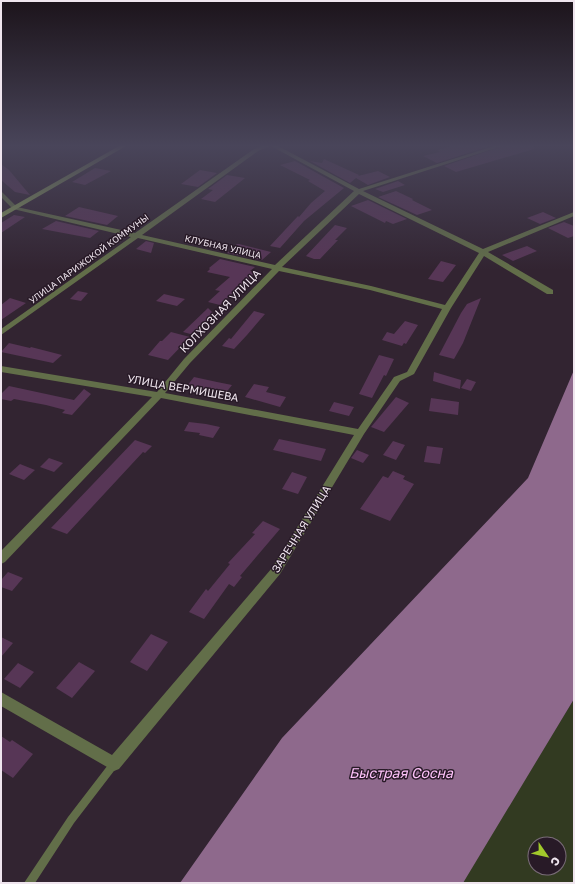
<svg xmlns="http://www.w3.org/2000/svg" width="575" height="884" font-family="'Golos Text',sans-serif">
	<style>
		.green { fill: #323a21; fill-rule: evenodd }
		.water { fill: #8e698c }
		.building { fill: #573656 }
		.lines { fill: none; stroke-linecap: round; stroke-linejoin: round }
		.lane { fill: #626e49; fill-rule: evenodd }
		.street { fill: #626e49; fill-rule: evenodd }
		.secondary { fill: #819559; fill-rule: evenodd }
		.labels { text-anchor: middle; stroke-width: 3; stroke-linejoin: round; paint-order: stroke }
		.far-street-label { font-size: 9px; fill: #efe5ee; stroke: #281a27 }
		.street-label { font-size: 11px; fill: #efe5ee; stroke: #281a27 }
		.near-water-label { font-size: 14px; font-style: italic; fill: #fec2fa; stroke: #281a27 }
	</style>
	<rect width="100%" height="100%" fill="#322431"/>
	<path class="green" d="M574 699V883H463L465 877ZM535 844H559V868H535Z"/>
	<path class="water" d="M574 370V699L463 883H180L282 738 528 478Z"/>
	<g class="building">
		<path d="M452 146H490L437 163 423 156 440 152 437 150Z"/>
		<path d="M503 146H534V149L456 172 444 166Z"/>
		<path d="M324 159 359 175 358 176 378 171 390 177 368 185 356 178 350 183 310 161 322 163Z"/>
		<path d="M295 161 344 188 304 221 280 248 270 246 298 216 299 217 311 203 325 191 308 181 310 180 280 165Z"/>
		<path d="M1 164 9 170 30 195 15 192 1 180Z"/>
		<path d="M95 168 111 171 85 185 72 182Z"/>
		<path d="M200 170 217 173 198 187 181 184Z"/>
		<path d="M227 175 245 178 215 202 201 199 213 190 208 189Z"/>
		<path d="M398 181 405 185 383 192 375 189Z"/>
		<path d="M396 191 413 199 412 200 432 210 417 215 378 197Z"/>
		<path d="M368 200 407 219 393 224 386 221 385 223 351 206Z"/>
		<path d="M79 207 118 216 107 225 65 216Z"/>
		<path d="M543 212 556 218 540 224 527 218Z"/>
		<path d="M14 215 25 217 1 233V223Z"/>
		<path d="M56 221 99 231 90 238 42 229Z"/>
		<path d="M564 222 574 226V236L568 238 548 228Z"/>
		<path d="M335 225 347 228 335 240H338L320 259H314L306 256Z"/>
		<path d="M146 241 154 243 151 253 136 249Z"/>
		<path d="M237 244H239L271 252 262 260 227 253Z"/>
		<path d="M527 246 537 251 513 261 502 255Z"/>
		<path d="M220 259 255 267 250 271 256 272 220 305 208 302 220 291 215 290 230 277 207 272 210 269 209 268Z"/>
		<path d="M441 261 456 265 443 282 428 279Z"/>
		<path d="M78 291 88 293 81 301 70 299Z"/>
		<path d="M164 294 185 299 177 306 156 301Z"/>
		<path d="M10 298 26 303 1 320V305Z"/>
		<path d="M481 298 463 343 454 359 439 355 461 313 467 304Z"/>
		<path d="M208 308 214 314 194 335 183 332Z"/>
		<path d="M254 311 265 314 247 335 234 349 222 346 229 338 231 339Z"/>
		<path d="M405 321 418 325 406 344 404 343 402 346 382 340 387 332 394 334Z"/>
		<path d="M171 332 190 337 168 360 148 355 160 341H162Z"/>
		<path d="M9 343 30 348 31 347 62 355 53 363 1 352Z"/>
		<path d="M379 355 394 359 386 376 384 375 372 398 359 394Z"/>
		<path d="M434 372 461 380 460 389 433 381Z"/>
		<path d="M194 377 217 382 232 385 225 394 187 386Z"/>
		<path d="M467 379 476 382 471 391 461 388Z"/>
		<path d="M254 384 269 387 266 392 286 397 280 407 245 397Z"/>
		<path d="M9 386 74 400 84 389 91 394 72 415 62 413 65 410 46 405 14 399 11 401 1 399V394Z"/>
		<path d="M396 397 409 403 384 432 371 427Z"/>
		<path d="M431 398 459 402 458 415 429 411Z"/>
		<path d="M334 402 354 407 349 416 329 411Z"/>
		<path d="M189 422 206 424 220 427 213 438 199 435 200 433 184 431Z"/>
		<path d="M279 439 326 449 321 461 273 450Z"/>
		<path d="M135 440 152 446 145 453 143 452 67 534 51 528Z"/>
		<path d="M393 441 405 445 396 460 383 455Z"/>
		<path d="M427 446 443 448 440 464 424 462Z"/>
		<path d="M357 450 369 455 363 463 351 458Z"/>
		<path d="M49 458 63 463 54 472 40 467Z"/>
		<path d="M20 464 35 470 24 480 9 474Z"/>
		<path d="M393 471 405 476 403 479 414 484 390 521 360 509 383 476 388 478Z"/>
		<path d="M292 472 307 477 298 494 282 489Z"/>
		<path d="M263 521 280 529 240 576 242 577 234 587 229 584 204 619 189 612 206 589 208 591 230 564 228 563 255 534 252 533Z"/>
		<path d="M8 572 23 578 12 591 1 587V580Z"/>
		<path d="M151 634 168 642 147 671 130 662Z"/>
		<path d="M1 637 13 643 1 657Z"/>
		<path d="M79 662 95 671 72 698 56 688Z"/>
		<path d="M18 663 34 672 20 688 4 679Z"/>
		<path d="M1 736 10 742 12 740 33 754 13 778 1 770Z"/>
	</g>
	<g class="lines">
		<path class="lane" d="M114 760 117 761 118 764 117 767 74 823 35 883H24L68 817 111 761Z"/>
		<path class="street" d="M262 146H270L258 151 142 235 275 265 354 191 271 146H278L359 189 494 146H502L363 191 483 249 574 212V216L488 252 553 290V294H547L484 256 451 308 414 374 400 381 364 434 280 574 119 769 114 771 1 706V692L112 755 272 568 354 435 161 398 5 562 1 564V551L152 397 1 372V366L157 392 184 359 272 269 138 238 1 335V329L131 237 13 209 1 197V191L17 207 135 233 254 149ZM359 194 479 253 445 305 371 286 282 267ZM279 271 370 290 442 309 407 372 394 377 358 429 165 393 190 363Z"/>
		<path class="secondary" d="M119 146H126L1 218V213Z"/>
	</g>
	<linearGradient id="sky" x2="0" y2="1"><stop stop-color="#1c141b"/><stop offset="0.54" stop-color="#49455a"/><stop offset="1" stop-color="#49455a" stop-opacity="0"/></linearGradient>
	<rect width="575" height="270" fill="url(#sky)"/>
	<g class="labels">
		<g class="far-street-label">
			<text transform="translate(223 247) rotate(13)" y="3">КЛУБНАЯ УЛИЦА</text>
			<text transform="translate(89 259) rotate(-36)" y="3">УЛИЦА ПАРИЖСКОЙ КОММУНЫ</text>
		</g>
		<g class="street-label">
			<text transform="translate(220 311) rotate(-46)" y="4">КОЛХОЗНАЯ УЛИЦА</text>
			<text transform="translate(183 388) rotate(10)" y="4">УЛИЦА ВЕРМИШЕВА</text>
			<text transform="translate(301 529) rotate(-58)" y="4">ЗАРЕЧНАЯ УЛИЦА</text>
		</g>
		<g class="near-water-label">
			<text x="401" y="778">Быстрая Сосна</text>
		</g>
	</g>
	<rect width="575" height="884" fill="none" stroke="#efe5ee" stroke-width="4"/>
	<g transform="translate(547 856) rotate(124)"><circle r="19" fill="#281a27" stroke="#786b77"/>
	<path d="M0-3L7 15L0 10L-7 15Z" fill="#a1c92b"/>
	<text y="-6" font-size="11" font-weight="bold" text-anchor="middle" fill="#efe5ee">С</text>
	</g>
</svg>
